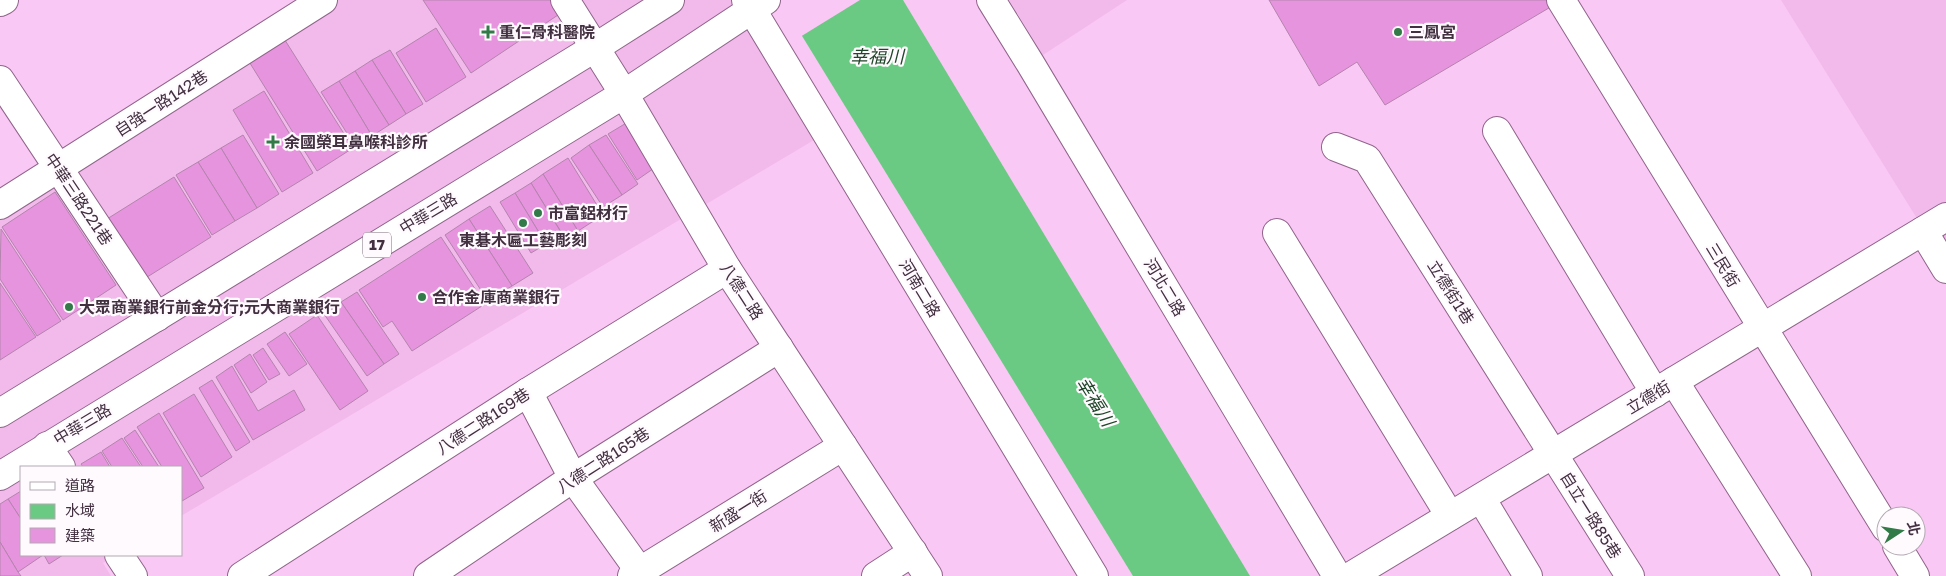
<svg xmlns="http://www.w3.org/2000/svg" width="1946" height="576" font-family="'Golos Text','Noto Sans TC',sans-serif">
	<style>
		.built { fill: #f1baeb }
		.water { fill: #6aca83 }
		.pier { fill: #fac8f4 }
		.building { fill: #e794de; stroke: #b384ad }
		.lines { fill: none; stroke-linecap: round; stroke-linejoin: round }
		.minor-casing { stroke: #90648b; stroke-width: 30 }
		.major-casing { stroke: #90648b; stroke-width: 30 }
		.minor { stroke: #fff; stroke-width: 28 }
		.major { stroke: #fff; stroke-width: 28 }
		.poi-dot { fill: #327a47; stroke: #fffafe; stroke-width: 2 }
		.labels { text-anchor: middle; stroke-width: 4.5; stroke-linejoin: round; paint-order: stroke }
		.shield { fill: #fffafe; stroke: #7b6c79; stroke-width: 1 }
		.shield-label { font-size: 15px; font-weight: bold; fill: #422f40 }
		.poi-label { font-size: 16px; font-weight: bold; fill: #422f40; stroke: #fffafe; text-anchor: start }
		.street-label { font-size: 16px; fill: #422f40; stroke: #fffafe }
		.water-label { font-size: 18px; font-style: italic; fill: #1f4629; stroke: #fffafe }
	</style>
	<rect width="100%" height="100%" fill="#fac8f4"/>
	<g class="built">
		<path d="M314 0H731L814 140 181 516V467H21V555H117L103 563 111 576H0V200Z"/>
		<path d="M1009 0H1127L1043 55Z"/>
		<path d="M1781 0H1946V265Z"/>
	</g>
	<path class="water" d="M780 0H903L1250 576H1133Z"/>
	<path class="pier" d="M777 0H860L800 37Z"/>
	<g class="building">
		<path d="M423 0H553L561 13 471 73Z"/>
		<path d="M1269 0H1558L1559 2 1385 105 1357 62 1319 86Z"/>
		<path d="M436 28 466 77 426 102 396 53Z"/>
		<path d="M283 37 353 148 317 171 248 60Z"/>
		<path d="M390 50 423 104 406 114 372 60Z"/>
		<path d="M372 60 406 114 389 125 355 71Z"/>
		<path d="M355 71 389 125 372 136 339 81Z"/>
		<path d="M339 81 372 136 355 146 321 92Z"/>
		<path d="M264 91 313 173 282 192 233 110Z"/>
		<path d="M633 119 660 164 637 180 608 134Z"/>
		<path d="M243 135 279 194 257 208 221 148Z"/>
		<path d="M606 135 638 184 622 195 589 145Z"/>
		<path d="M589 145 622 195 603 207 571 158Z"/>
		<path d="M221 148 257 208 235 221 198 162Z"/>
		<path d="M568 158 603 215 578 231 543 174Z"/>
		<path d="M198 162 235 221 212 235 176 175Z"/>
		<path d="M543 174 578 231 566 240 531 183Z"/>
		<path d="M174 177 211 237 144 279 107 219Z"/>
		<path d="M531 183 562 234 546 244 515 193Z"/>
		<path d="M55 192 116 285 63 320 2 227Z"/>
		<path d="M515 193 546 244 531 253 500 202Z"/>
		<path d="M490 206 533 273 512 286 469 219Z"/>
		<path d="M469 219 512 286 488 301 445 235Z"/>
		<path d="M1 229 61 321 37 336 0 279Z"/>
		<path d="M441 237 485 304 412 351 392 321 383 327 359 290Z"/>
		<path d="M0 283 36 337 0 360Z"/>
		<path d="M357 292 399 354 384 364 341 302Z"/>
		<path d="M341 302 384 364 367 376 324 314Z"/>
		<path d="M317 315 368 391 340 410 289 334Z"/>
		<path d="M285 332 307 364 289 376 267 344Z"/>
		<path d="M263 348 280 374 269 380 253 355Z"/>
		<path d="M250 354 267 382 251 393 234 365Z"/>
		<path d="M232 366 258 411 294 390 305 410 253 440 216 377Z"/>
		<path d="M212 380 250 442 236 451 199 388Z"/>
		<path d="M194 394 232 457 201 477 163 413Z"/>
		<path d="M159 413 204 488 182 501 181 467H162L137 427Z"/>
		<path d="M135 430 159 467H143L124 438Z"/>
		<path d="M122 438 141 467H112L102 451Z"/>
		<path d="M101 452 110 467H83L81 464Z"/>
		<path d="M21 491V519L8 499Z"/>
		<path d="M8 499 21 519V555H43L18 572 0 542V504Z"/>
		<path d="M0 542 18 572 21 576H0Z"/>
		<path d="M44 555H63L49 564Z"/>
	</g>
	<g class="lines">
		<g class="minor-casing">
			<g id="minor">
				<path d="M565 0 624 94 727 269 928 576"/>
				<path d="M746 0 1094 576"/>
				<path d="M991 0 1030 63 1337 576"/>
				<path d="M1561 0 1886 528"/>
				<path d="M0 2 4 0"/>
				<path d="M0 80 157 317"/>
				<path d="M1497 131 1655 393"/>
				<path d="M1336 147 1367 159 1630 576"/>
				<path d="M0 205 323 0"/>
				<path d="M1923 231 1946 269"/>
				<path d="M1277 233 1450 516"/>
				<path d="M1674 381 1797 576"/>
				<path d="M528 392 573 478 643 576"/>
				<path d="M47 446 61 467"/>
				<path d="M1481 498 1528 576"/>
				<path d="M1897 546 1915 576"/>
				<path d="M119 555 133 576"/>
				<path d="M242 576 528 392 727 269"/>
				<path d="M428 576 573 478 779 348"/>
				<path d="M632 576 843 446"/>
				<path d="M876 576 913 552"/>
				<path d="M1351 576 1946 217"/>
			</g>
		</g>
		<g class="major-casing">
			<g id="major">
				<path d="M0 413 596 47 670 0"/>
				<path d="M0 476 624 94 766 0"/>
			</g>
		</g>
		<use href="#minor" class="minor"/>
		<use href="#major" class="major"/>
	</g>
	<g class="poi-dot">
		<path d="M485.5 24.5h5v5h5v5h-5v5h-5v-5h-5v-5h5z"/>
		<circle cx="1398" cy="32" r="5"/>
		<path d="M270.5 134.5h5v5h5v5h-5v5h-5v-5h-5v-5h5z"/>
		<circle cx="538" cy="213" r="5"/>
		<circle cx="523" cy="223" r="5"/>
		<circle cx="422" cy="297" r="5"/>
		<circle cx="69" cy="307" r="5"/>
	</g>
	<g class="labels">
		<rect class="shield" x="363" y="232.5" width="28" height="25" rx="4"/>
		<g class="shield-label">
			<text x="377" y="250">17</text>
		</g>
		<g class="poi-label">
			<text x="499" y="38">重仁骨科醫院</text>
			<text x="1408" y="38">三鳳宮</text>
			<text x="284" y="148">余國榮耳鼻喉科診所</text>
			<text x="548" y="219">市富鋁材行</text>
			<text x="523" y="246" text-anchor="middle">東碁木匾工藝彫刻</text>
			<text x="432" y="303">合作金庫商業銀行</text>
			<text x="79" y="313">大眾商業銀行前金分行;元大商業銀行</text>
		</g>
		<g class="street-label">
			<text transform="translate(161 103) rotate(-33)" y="6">自強一路142巷</text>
			<text transform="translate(79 199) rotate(56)" y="6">中華三路221巷</text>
			<text transform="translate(428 213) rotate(-31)" y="6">中華三路</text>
			<text transform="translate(1723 265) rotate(59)" y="6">三民街</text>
			<text transform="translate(1165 287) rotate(59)" y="6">河北二路</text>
			<text transform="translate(920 288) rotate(59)" y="6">河南二路</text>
			<text transform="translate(742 291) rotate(57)" y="6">八德二路</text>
			<text transform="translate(1451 292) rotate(58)" y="6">立德街1巷</text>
			<text transform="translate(1648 397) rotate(-31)" y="6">立德街</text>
			<text transform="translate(483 421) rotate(-33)" y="6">八德二路169巷</text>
			<text transform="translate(82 424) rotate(-31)" y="6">中華三路</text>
			<text transform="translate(603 460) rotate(-33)" y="6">八德二路165巷</text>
			<text transform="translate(738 511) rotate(-32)" y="6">新盛一街</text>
			<text transform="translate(1591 515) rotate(58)" y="6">自立一路85巷</text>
		</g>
		<g class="water-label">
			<text x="877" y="63">幸福川</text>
			<text transform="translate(1095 402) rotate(58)" y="6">幸福川</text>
		</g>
	</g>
	<rect x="20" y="466" width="162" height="90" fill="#fffafe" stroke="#b3a9b2"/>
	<rect x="30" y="482" width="25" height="8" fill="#ffffff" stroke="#b3a9b2"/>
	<text x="65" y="491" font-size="15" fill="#422f40">道路</text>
	<rect x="30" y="504" width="25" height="15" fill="#6aca83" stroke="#b3a9b2"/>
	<text x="65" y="516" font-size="15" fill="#422f40">水域</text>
	<rect x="30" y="528" width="25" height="15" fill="#e794de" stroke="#b3a9b2"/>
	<text x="65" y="541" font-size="15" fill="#422f40">建築</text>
	<g transform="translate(1901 531) rotate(78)"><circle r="24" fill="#fffafe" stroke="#b3a9b2"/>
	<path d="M0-4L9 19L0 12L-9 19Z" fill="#327a47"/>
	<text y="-8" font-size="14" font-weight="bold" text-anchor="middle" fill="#422f40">北</text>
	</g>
</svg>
